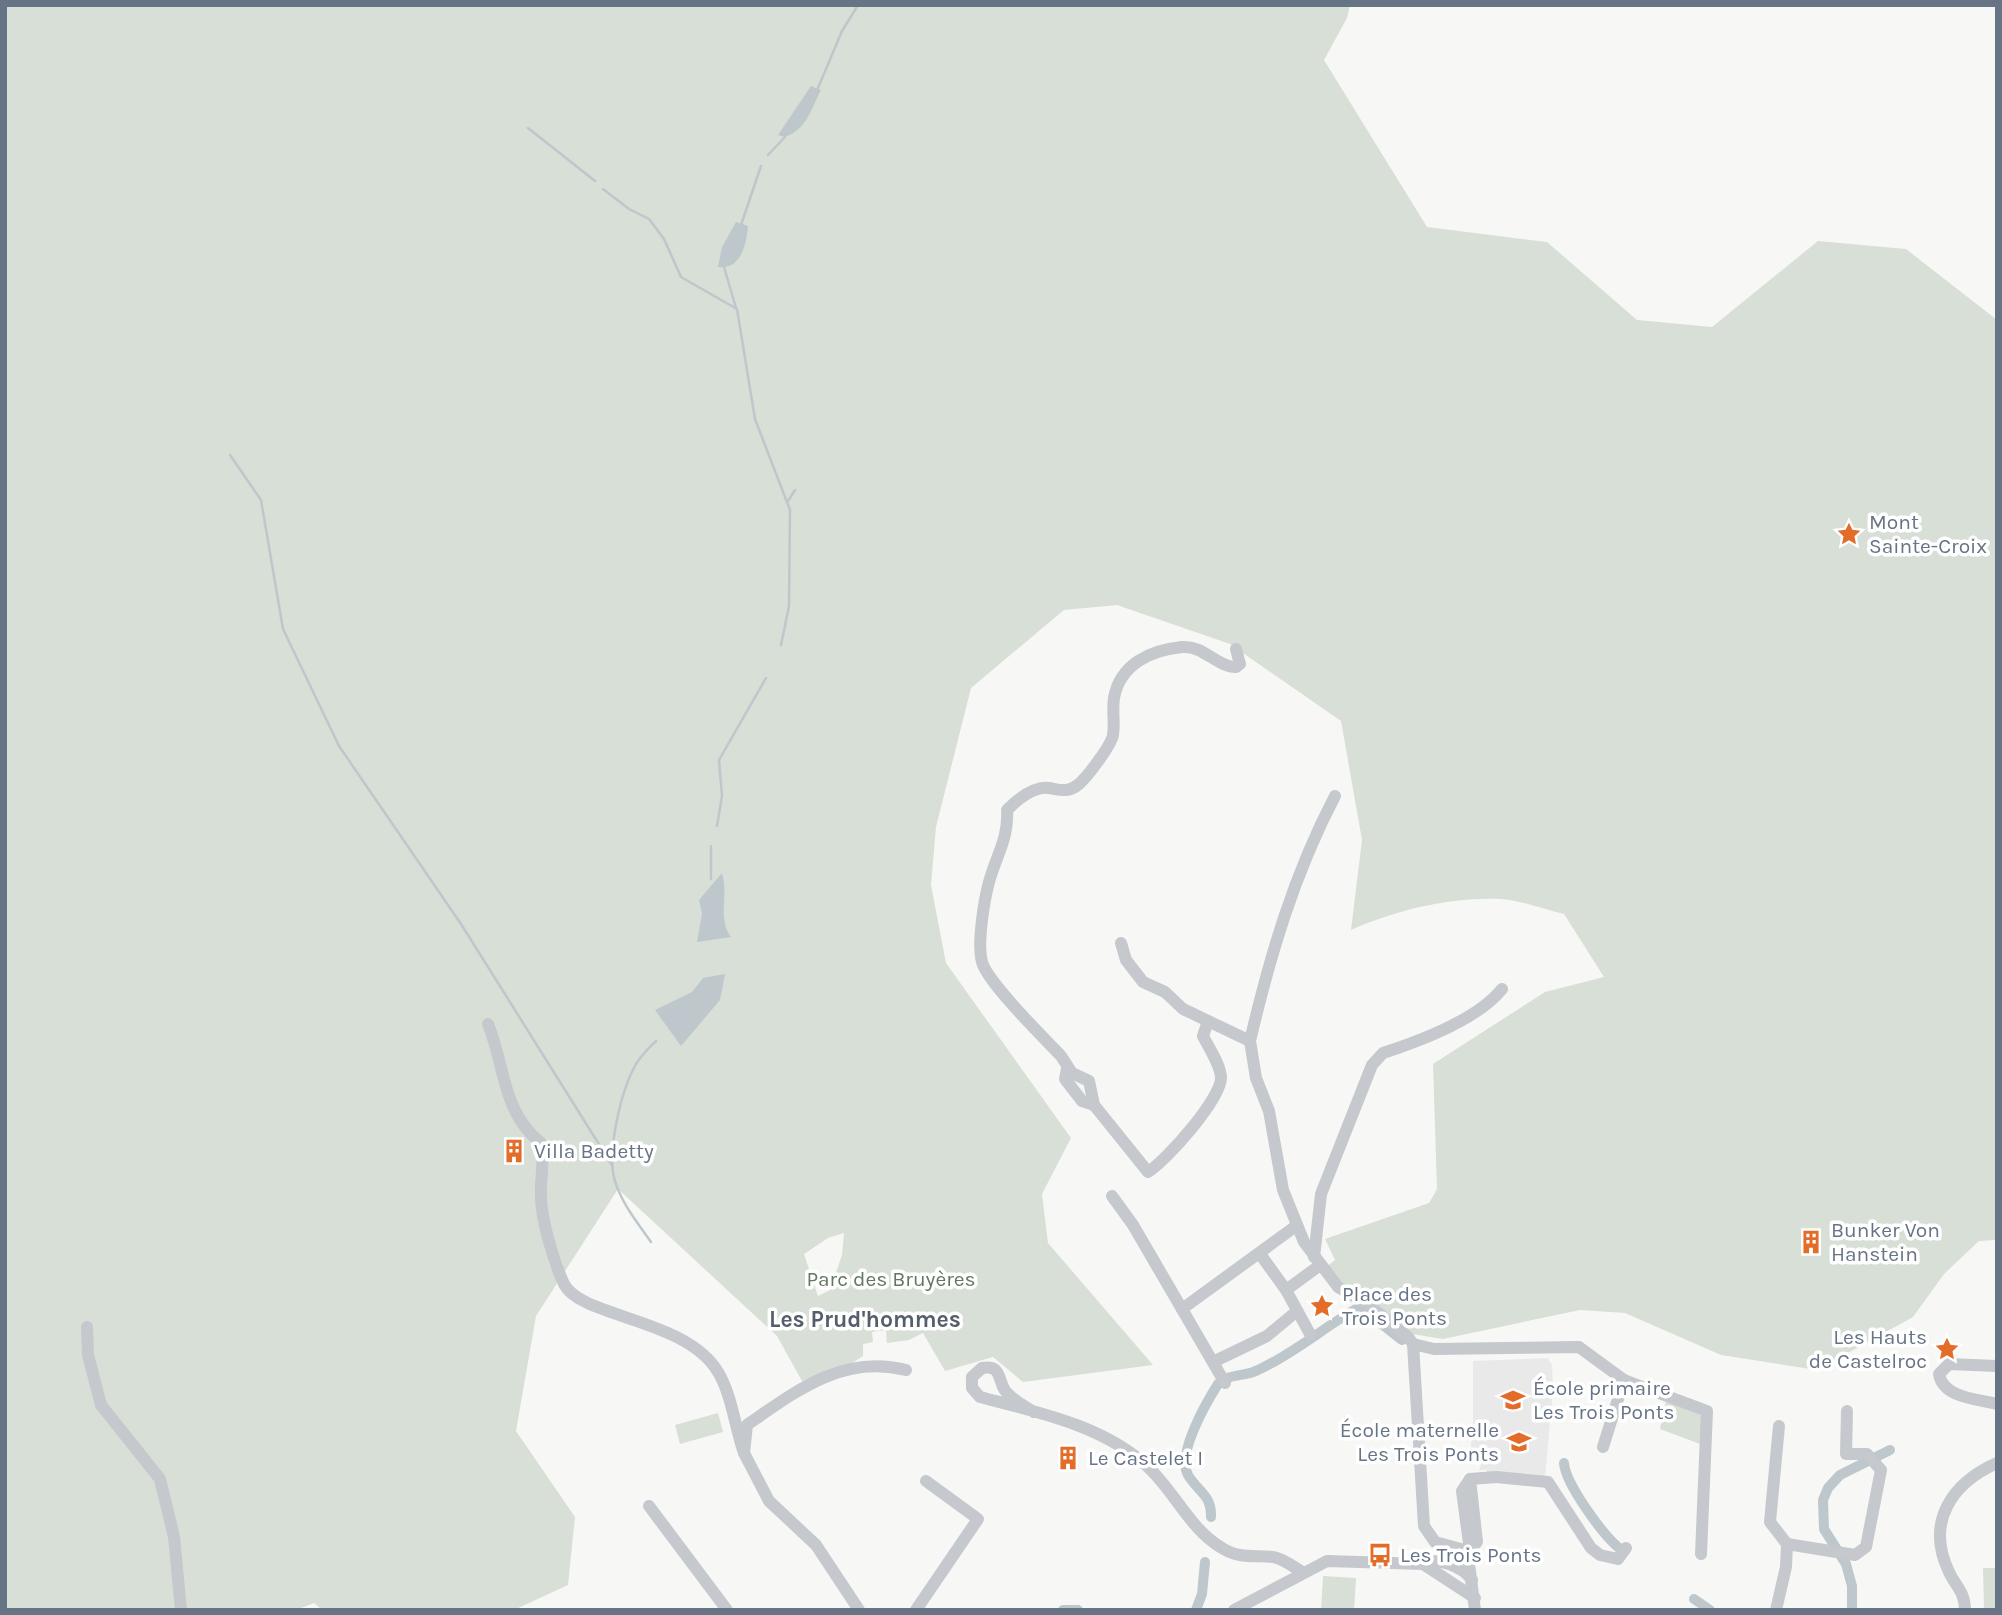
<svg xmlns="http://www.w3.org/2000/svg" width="2002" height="1615" font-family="Karla,sans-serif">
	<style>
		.built { fill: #e8e9e8 }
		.green { fill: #d8dfd6; fill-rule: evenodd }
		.water { fill: #bec7cc }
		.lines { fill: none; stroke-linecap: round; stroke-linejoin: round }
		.stream { stroke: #bec7cc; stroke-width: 2.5 }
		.canal { stroke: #bec7cc; stroke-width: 10 }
		.minor { stroke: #c5c8cc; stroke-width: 12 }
		.labels { text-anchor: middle; stroke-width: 7; stroke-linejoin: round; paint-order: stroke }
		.poi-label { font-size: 21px; fill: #677486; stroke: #fff; text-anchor: start }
		.park-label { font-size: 21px; fill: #637861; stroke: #fff }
		.neighbourhood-label { font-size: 23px; font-weight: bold; fill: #555e6b; stroke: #fff }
	</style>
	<rect width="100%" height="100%" fill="#f7f8f5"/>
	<path class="built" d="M1548 1358 1552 1365 1553 1389 1545 1478 1487 1473 1486 1469 1479 1471 1482 1461 1470 1459 1473 1420V1361Z"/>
	<g class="green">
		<path d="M5 5H1350L1347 18 1324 60 1427 227 1547 242 1637 320 1712 327 1818 241 1906 249 1997 320V1240L1979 1241 1944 1274 1913 1317 1817 1370 1721 1355 1625 1313 1580 1310 1443 1339 1412 1334 1347 1288 1325 1268 1335 1260 1325 1239 1429 1203 1437 1189 1433 1064 1545 992 1604 977 1564 914C1543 909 1520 900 1500 899 1450 897 1396 910 1351 930L1362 840 1341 721 1230 644 1117 605 1064 610 971 688 936 827 931 885 946 963 1071 1138 1042 1194 1048 1243 1153 1365 1023 1382 993 1357 945 1371 923 1333 909 1340 887 1343 886 1330 872 1332 873 1342 863 1344V1356L844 1368 802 1381 777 1336 618 1189 536 1316 516 1431 575 1517 568 1585 514 1610H322L314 1603 296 1610H5ZM844 1233 842 1255 830 1290 818 1296 804 1254 828 1238Z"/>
		<path d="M1666 1400 1699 1414 1702 1417 1700 1444 1660 1429Z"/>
		<path d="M718 1413 723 1432 680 1444 675 1425Z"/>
		<path d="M1983 1568H1997V1610H1984Z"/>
		<path d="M1323 1576 1356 1578 1354 1610H1321Z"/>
	</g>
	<g class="water">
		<path d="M811 86 821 90C811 109 807 129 785 137L778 135Z"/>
		<path d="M736 222 748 226C746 245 741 270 718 267L722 247Z"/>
		<path d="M722 873C729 896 717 918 731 937L697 942 702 914 699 900Z"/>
		<path d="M725 974 720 1000 681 1046 655 1010 692 992 703 978Z"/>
	</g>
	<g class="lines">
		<g class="stream">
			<path d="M818 88 842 31 858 5"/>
			<path d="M528 128 595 181"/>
			<path d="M768 155 785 137"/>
			<path d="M603 189 629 209 649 219 664 239 681 277 737 309 755 419 790 510 789 606 781 645"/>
			<path d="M741 225 761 166"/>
			<path d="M724 267 736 308"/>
			<path d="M230 455 261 500 283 629 339 746 461 924 612 1165"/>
			<path d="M788 501 795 490"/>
			<path d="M717 826 722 796 719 760 766 678"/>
			<path d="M711 879V846"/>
			<path d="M651 1242C637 1222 622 1204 615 1181 606 1154 621 1091 635 1066 640 1056 648 1049 656 1041"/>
		</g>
		<g class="canal">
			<path d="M1564 1463C1565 1483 1605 1539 1623 1551"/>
			<path d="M1211 1517C1212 1495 1198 1492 1188 1475 1176 1455 1206 1403 1218 1384 1230 1373 1245 1377 1258 1370 1293 1354 1323 1328 1356 1309L1364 1310 1402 1340"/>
			<path d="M1694 1599 1710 1610"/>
			<path d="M1063 1610H1078"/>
			<path d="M1196 1610 1202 1594 1205 1562"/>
			<path d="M1852 1610V1586L1846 1564 1824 1529 1823 1500 1828 1488 1840 1475 1890 1450"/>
		</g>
		<g class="minor">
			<path d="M1335 796C1294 874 1270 956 1250 1041L1256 1078 1269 1111 1283 1190 1304 1242 1338 1287 1366 1303 1408 1337 1413 1344 1424 1526 1435 1542 1461 1549 1468 1556 1475 1610"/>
			<path d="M1121 943 1126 960 1143 982 1165 992 1183 1009 1250 1041"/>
			<path d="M1208 1021 1203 1036C1209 1048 1220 1064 1221 1077 1222 1098 1167 1160 1148 1172L1094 1105 1089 1081 1072 1073 1061 1056C1044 1038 987 982 982 962 977 943 984 901 989 882 996 856 1009 838 1007 810 1017 800 1033 786 1049 788 1061 790 1068 793 1079 784 1087 777 1111 746 1113 735 1115 724 1112 710 1114 698 1120 664 1151 650 1182 647 1203 645 1217 667 1236 667L1240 664 1236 649"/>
			<path d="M488 1024C505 1065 502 1113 541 1143 545 1161 540 1179 541 1196 541 1220 554 1262 564 1284 581 1318 686 1318 718 1372 732 1395 735 1428 744 1453"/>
			<path d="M1067 1069 1065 1079 1082 1101 1094 1105"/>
			<path d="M1112 1196 1133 1225 1225 1383"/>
			<path d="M1260 1254 1286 1290 1310 1334"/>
			<path d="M1314 1257 1321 1194 1372 1065 1383 1053C1420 1041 1478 1019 1502 989"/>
			<path d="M1286 1290 1319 1266"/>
			<path d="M1182 1309 1296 1226"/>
			<path d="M87 1327 88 1355 101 1405 160 1479 174 1537 181 1610"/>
			<path d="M1413 1344 1434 1349 1579 1347 1624 1380 1707 1411 1701 1554"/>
			<path d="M1213 1362 1267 1336 1297 1311"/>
			<path d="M1997 1366 1949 1364 1939 1374C1943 1398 1977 1399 1997 1404"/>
			<path d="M1034 1412C1024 1406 1008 1398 1003 1387 998 1375 999 1365 982 1368L972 1377V1388L980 1397C1037 1412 1106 1426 1150 1469 1175 1493 1191 1530 1222 1548 1239 1559 1255 1555 1273 1557 1282 1558 1294 1567 1302 1572"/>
			<path d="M1603 1447 1624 1380"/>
			<path d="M649 1506 727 1610"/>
			<path d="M1787 1544 1855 1555 1866 1547 1881 1470 1867 1454H1846L1847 1411"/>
			<path d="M1470 1551 1462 1491 1470 1479 1496 1477 1548 1482 1591 1548 1600 1555 1618 1559 1626 1548"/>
			<path d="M1465 1553 1477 1542 1470 1479"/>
			<path d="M1423 1564 1475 1598"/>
			<path d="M859 1610 816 1545 769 1501 744 1453 747 1425C796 1391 843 1354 906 1370"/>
			<path d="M916 1610 978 1519 926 1481"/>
			<path d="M1234 1610 1327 1561 1423 1564C1437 1556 1463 1567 1472 1580"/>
			<path d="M1776 1610 1786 1567 1787 1544 1770 1522 1779 1426"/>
			<path d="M1965 1610C1965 1592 1956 1587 1949 1572 1925 1522 1952 1483 1997 1463"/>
		</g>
	</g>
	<defs>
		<g id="sight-bare" transform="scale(1.89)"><path d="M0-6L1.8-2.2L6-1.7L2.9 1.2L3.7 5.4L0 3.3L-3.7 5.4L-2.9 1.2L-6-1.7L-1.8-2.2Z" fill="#e36c29" stroke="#fff" stroke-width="2.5" paint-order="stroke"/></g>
		<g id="building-bare" transform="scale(1.89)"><path d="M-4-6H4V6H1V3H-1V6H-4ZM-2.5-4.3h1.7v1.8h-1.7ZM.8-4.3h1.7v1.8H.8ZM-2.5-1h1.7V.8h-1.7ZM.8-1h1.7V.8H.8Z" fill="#e36c29" stroke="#fff" stroke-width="2.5" paint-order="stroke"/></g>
		<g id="school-bare" transform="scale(1.89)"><path d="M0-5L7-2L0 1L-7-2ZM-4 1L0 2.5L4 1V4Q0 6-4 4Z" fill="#e36c29" stroke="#fff" stroke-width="2.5" paint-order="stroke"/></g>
		<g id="bus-bare" transform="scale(1.89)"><path d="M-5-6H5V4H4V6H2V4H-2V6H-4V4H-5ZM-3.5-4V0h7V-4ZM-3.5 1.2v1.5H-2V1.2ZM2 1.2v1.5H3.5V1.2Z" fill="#e36c29" stroke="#fff" stroke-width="2.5" paint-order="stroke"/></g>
	</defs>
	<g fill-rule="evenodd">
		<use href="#sight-bare" x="1849" y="534"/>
		<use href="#building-bare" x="514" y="1151"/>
		<use href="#building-bare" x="1811" y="1242"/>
		<use href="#sight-bare" x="1322" y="1306"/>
		<use href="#sight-bare" x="1947" y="1349"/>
		<use href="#school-bare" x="1513" y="1400"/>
		<use href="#school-bare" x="1519" y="1442"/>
		<use href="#building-bare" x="1068" y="1458"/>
		<use href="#bus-bare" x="1380" y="1555"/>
	</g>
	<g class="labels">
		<g class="poi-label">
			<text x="1869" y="529">Mont<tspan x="1869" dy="24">Sainte-Croix</tspan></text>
			<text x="534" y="1158">Villa Badetty</text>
			<text x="1831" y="1237">Bunker Von<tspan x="1831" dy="24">Hanstein</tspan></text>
			<text x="1342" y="1301">Place des<tspan x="1342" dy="24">Trois Ponts</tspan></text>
			<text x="1927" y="1344" text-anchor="end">Les Hauts<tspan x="1927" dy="24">de Castelroc</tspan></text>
			<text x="1533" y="1395">École primaire<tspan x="1533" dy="24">Les Trois Ponts</tspan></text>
			<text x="1499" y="1437" text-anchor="end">École maternelle<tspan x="1499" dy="24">Les Trois Ponts</tspan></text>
			<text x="1088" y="1465">Le Castelet I</text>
			<text x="1400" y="1562">Les Trois Ponts</text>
		</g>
		<g class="park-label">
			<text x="891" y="1286">Parc des Bruyères</text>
		</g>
		<g class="neighbourhood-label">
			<text x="865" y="1327">Les Prud'hommes</text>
		</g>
	</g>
	<rect width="2002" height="1615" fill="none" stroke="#677486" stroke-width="14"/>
</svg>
